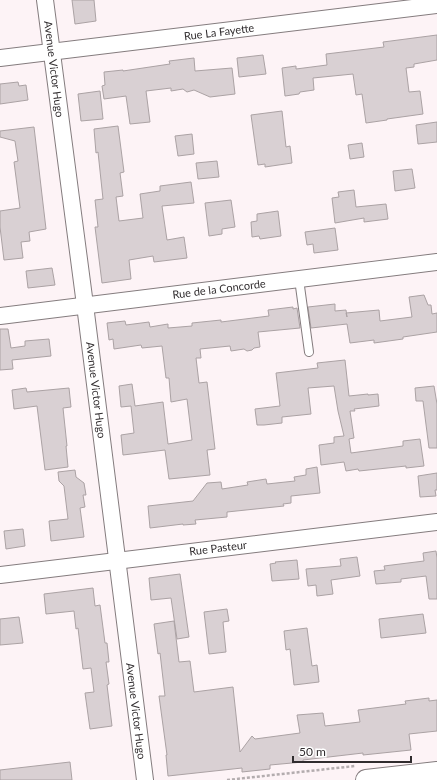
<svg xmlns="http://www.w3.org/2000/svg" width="437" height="780" font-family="Lato,sans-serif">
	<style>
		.building { fill: #d9d0d3; stroke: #aba2a4 }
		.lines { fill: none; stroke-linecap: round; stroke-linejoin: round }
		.service-casing { stroke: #847c7e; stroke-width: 10 }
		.minor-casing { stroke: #847c7e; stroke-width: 18 }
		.tertiary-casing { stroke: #847c7e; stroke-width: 22 }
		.path { stroke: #b3acae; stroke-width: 2.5; stroke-dasharray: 3 2; stroke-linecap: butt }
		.service { stroke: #fff; stroke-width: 8 }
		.minor { stroke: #fff; stroke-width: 16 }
		.tertiary { stroke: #fff; stroke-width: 20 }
		.labels { text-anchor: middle; stroke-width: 3; stroke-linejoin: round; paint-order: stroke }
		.street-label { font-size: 11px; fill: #302c2e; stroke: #fff }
	</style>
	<rect width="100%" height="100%" fill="#fdf3f6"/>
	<g class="building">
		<path d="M72 0H94L96 21 75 24Z"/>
		<path d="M437 35V60L414 64V67L406 68 409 92 420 91 423 114 387 119V120L366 123 362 94 356 95 353 74 313 78 314 90 300 92 299 94 285 96 282 68 296 66V69L327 65 326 54 384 47 383 42Z"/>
		<path d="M263 55 266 74 239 77 237 58Z"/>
		<path d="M194 58 195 71 232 68 235 94 210 97 194 90 187 92 183 89 171 91V88L146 91 150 122 130 124 126 96 104 99 102 86 105 85 104 72 123 70V71L170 64 169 61Z"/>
		<path d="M18 82 19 86 26 85 28 100 0 104V84Z"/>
		<path d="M100 91 103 119 81 121 78 94Z"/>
		<path d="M282 111 286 147 290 146 292 163 265 167V164L258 165 251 115Z"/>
		<path d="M437 122V142L418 144 416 125Z"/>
		<path d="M118 126 124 172 120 173 123 196 116 197 119 221 143 218 140 194 160 191V186L191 182 194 203 162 206 167 240 184 237 187 258 154 262 153 256 129 260 131 279 102 283 95 227H98L95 200 103 199 98 152 96 153 94 129Z"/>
		<path d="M34 127 46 229 29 232 30 241 21 242 23 258 4 260 0 227V211L20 208 14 162 18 161 15 141 0 137V131Z"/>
		<path d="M192 134 194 154 178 156 175 136Z"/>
		<path d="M362 143 364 157 350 159 348 145Z"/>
		<path d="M217 161 219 177 198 179 196 163Z"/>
		<path d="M412 169 415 188 395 191 393 171Z"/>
		<path d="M354 190 356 207 386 204 388 219 364 222V218L335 223 332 198 339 197 338 192Z"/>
		<path d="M231 200 235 227 222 229V234L209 236 205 203Z"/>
		<path d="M278 211 281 236 260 239 259 236 252 237 251 222 257 221V214Z"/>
		<path d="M335 228 338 250 314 253 313 244 307 245 305 232Z"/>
		<path d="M52 268 55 285 28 288 26 271Z"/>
		<path d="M424 295 428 305H431L432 314 437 313V332L403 337V339L374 343V340L350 343 347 324 311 328 308 307 335 304V311L346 310 347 317 346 313 379 310 380 321 412 317 409 297Z"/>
		<path d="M293 307V309L297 308 300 328 258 332 260 347 254 348 252 350 247 351 244 349 231 351 230 346 200 349 201 358H196L199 383 207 382 215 449 207 450 210 475 169 479 165 450 123 455 121 435 134 433 131 406 121 407 119 386 132 384 135 406 163 402 168 444 192 440 187 399 171 402 169 378H166L162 346 142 348 141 345 114 349 113 339 109 340 107 323 125 321 126 325 149 322 150 327 168 324V328L192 326V323L221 320V322L269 316 268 310Z"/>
		<path d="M0 329H8L11 348 25 346V341L49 339 51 356 12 360 13 369 0 370Z"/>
		<path d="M345 360 349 396 368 394V395L378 394 379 406 354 409 355 411H350L354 438 349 439 351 453 403 446V441L420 439 424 466 406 468V466L359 471 358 469 346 471 344 462 321 465 319 445 334 443V437L344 436 338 411 334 386 308 388 311 414 282 417V423L264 425H257L255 409 280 406 276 373 318 368 317 363Z"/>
		<path d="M434 386 437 404V448H429L423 401H416L415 388Z"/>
		<path d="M26 388 27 392 69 388 71 407 63 408 67 446H66L68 467 45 470 37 406 14 409 12 390Z"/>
		<path d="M317 467 320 493 291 496V503L283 504 284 506 227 512V517L195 520 196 524 183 525V524L150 528 148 506 193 501 207 483 221 482 222 489 248 485 247 482 266 479 267 484 295 481 294 477 306 475V469Z"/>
		<path d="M75 470 76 477 84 483 86 495H83L85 507 80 508 84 537 51 541 49 521 68 519 64 486 59 481 58 472Z"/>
		<path d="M437 473V490H435L436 496 420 497 418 476Z"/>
		<path d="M23 529 25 546 6 549 4 531Z"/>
		<path d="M436 551 437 558V599H429L426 576 401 579V582L376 584 374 571 385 570 384 566 424 561 423 553Z"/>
		<path d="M357 557 360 576 331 580 333 594 317 596 316 585 308 586 306 569 341 566 340 559Z"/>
		<path d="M297 560 299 579 272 581 270 564 276 563 275 562Z"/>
		<path d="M180 574 189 637 177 639 171 598 151 600 149 578Z"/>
		<path d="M93 588 95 606 100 605 105 643H107L109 662H106L109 684 107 685 112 726 90 729 85 693 94 692 91 668 83 669 78 628 76 629 74 611 46 614 44 594Z"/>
		<path d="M227 609 229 621 223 622 226 652 209 654 204 612Z"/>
		<path d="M423 614 426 633 381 638 379 619Z"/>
		<path d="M19 617 23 643 0 645V619Z"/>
		<path d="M174 621 179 662 190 661 194 692 233 687 240 752 252 736 255 739 300 733 297 715 323 713 325 726 360 722 358 710 406 704 405 701 429 698V701L437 700V731L409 734 411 750 363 755V753L303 760V762L270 765V769L242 772V768L168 776 166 755H167L159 696H165L160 653 158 654 154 624Z"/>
		<path d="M307 628 312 666 317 665 319 682 294 685 290 649 286 650 284 631Z"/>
		<path d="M70 762 72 780H0V770Z"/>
	</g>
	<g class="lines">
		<g class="service-casing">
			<path id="service" d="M299 279 309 352"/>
		</g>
		<g class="minor-casing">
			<g id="minor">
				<path d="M45 0 85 305 145 780"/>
				<path d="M0 58 437 5"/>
				<path d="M0 316 437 262"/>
				<path d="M0 575 437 522"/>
			</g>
		</g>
		<g class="tertiary-casing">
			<path id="tertiary" d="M366 780 437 772"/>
		</g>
		<path class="path" d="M227 780 355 766"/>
		<use href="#service" class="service"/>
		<use href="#minor" class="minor"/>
		<use href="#tertiary" class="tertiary"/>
	</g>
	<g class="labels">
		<g class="street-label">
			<text transform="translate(219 32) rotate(-7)" y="4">Rue La Fayette</text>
			<text transform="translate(54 69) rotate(83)" y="4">Avenue Victor Hugo</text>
			<text transform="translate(219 289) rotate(-7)" y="4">Rue de la Concorde</text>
			<text transform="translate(96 390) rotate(83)" y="4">Avenue Victor Hugo</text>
			<text transform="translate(218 548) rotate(-7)" y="4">Rue Pasteur</text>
			<text transform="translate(136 711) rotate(83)" y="4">Avenue Victor Hugo</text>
		</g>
	</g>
	<path d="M293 756v6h118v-6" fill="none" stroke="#302c2e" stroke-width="2"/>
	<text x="299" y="756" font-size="12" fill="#302c2e" stroke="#ffffff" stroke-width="3" paint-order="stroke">50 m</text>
</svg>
